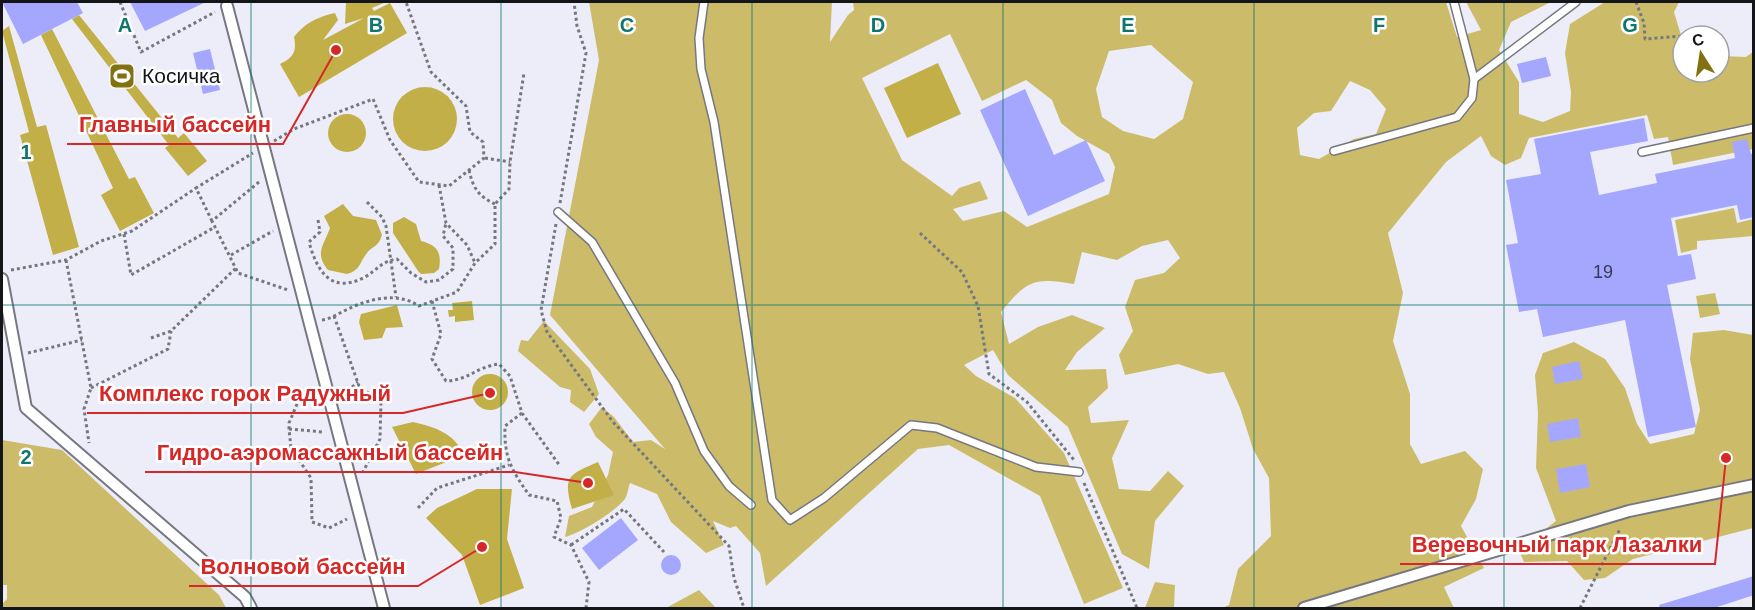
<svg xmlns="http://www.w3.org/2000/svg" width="1755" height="610" font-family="Arial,sans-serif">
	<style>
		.green { fill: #ccbc6a; fill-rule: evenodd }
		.water { fill: #c2af47 }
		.building { fill: #a5a7ff }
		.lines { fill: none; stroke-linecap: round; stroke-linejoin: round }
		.service-casing { stroke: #767780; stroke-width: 10 }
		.pedestrian-casing { stroke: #767780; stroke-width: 14 }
		.path { stroke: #76777d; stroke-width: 3; stroke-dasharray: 3 3; stroke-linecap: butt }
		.service { stroke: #fff; stroke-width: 7 }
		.pedestrian { stroke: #fff; stroke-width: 10 }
		.grid { fill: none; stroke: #0f766e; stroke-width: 1.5; stroke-opacity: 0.55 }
		.labels { text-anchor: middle; stroke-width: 5; stroke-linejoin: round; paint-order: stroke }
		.number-label { font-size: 18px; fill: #383a52 }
		.poi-label { font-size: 21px; fill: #141518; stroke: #fff; text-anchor: start }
		.grid-label { font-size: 20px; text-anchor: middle; font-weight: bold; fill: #0f766e; stroke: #fff; stroke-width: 5; stroke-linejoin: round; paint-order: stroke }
		.leader { fill: none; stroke: #d62828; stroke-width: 2 }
		.callout-dot { fill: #d62828; stroke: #fff; stroke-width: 2 }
		.callout-label { font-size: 22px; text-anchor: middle; font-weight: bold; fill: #d62828; stroke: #fff; stroke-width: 5; stroke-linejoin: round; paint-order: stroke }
	</style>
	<rect width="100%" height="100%" fill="#ecedf8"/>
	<g class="green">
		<path d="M589 2H832L830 42 848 15 854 10 853 2H1446L1457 37 1481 30 1466 2H1551L1511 22 1499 50 1519 82V114L1543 122 1570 111 1571 92 1565 53 1570 24 1605 2H1679L1674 12 1683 42V72H1719V56L1746 57 1753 52V149L1673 165 1668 137 1654 139 1647 115 1529 138 1521 158 1505 165 1491 156 1481 136 1446 162 1388 233 1403 293 1393 341 1410 394V444L1421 464 1465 451 1483 469 1476 499 1461 526 1484 568 1444 587 1454 608H1222L1229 605 1238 569 1271 536 1269 478 1253 449 1240 408 1224 372 1208 374 1178 364 1125 375 1119 355 1133 331 1125 307 1135 280 1164 273 1180 258 1168 240 1142 246 1117 260 1082 252 1074 284C1034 277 1027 280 1001 312L1009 344 1038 327 1072 315 1105 328 1077 352 1065 370 1106 369 1108 388 1088 407 1091 423 1129 420 1112 458 1119 489 1150 491 1168 471 1184 486 1155 521 1149 569 1122 554 1068 427 1008 375 993 350 964 365 976 376 1015 398 1064 453 1123 588 1084 604 1040 496 949 445 918 449 766 586 760 553 736 526 730 528 713 521 724 545 706 553 671 522 657 494 630 483C628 488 628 493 626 497 619 510 579 534 565 537L569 516 592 507 608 475 613 452 596 437 589 424 602 407 614 417 633 442 651 440 665 449 550 315 599 60ZM950 34 982 101 1026 80 1052 100 1061 123 1077 136 1109 154 1115 167 1109 194 1027 227 1004 211 963 221 953 209 988 199 980 181 959 188 952 196 902 160 862 78ZM1151 45 1193 82 1183 119 1154 139 1123 131 1102 117 1096 89 1109 51ZM1350 81 1370 90 1386 109 1376 134 1354 139 1319 159 1300 155 1297 128 1314 113 1331 111Z"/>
		<path d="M1734 208 1737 223 1753 219V236L1697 241V249L1681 253 1675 220Z"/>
		<path d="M1715 293 1720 314 1700 318 1696 296Z"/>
		<path d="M544 321 590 369 599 394 584 412 570 402 571 390 560 387 518 351 521 340 528 341Z"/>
		<path d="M1724 330 1753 335V528L1633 559 1605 578 1584 580 1567 561 1524 562 1514 540 1544 530 1556 521 1536 468 1538 413 1535 375 1543 353 1574 342 1605 359 1625 388 1637 424 1650 444 1694 434 1700 410 1690 359 1693 333Z"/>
		<path d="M2 440 62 450 219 595 226 608H2V604L7 599V585H2Z"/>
		<path d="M1155 582 1175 585 1174 608H1145Z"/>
		<path d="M699 590 716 608H666Z"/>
	</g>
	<g class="water">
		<path d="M346 2H386L372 8 374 11 390 3 407 33 299 97 280 64C293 58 297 52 294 37 305 23 317 17 335 13L338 20 323 40 364 18 345 24Z"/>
		<path d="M79 15 178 138 184 133 207 161 188 176 165 148 169 145 72 19Z"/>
		<path d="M9 26 37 127 46 125 79 247 53 255 20 135 29 132 2 31Z"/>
		<path d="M52 29 129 179 135 177 154 213 120 231 101 195 113 188 41 35Z"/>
		<path d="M938 63 961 114 907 138 884 88Z"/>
		<circle cx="425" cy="119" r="32"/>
		<circle cx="347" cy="133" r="19"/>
		<path d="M343 204 353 216 376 220 382 235C378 248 373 245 367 253 359 263 361 270 347 274L328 270C314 253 324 245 330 228L324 216Z"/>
		<path d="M404 217 416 224 421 241C437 245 442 252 439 269L434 273 421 274 418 271 393 233V223Z"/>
		<path d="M472 301 474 320 455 322V316L449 317 448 310H453L452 303Z"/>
		<path d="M397 305 403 327 386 328 382 338 364 340 359 322 361 314Z"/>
		<circle cx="490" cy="392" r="18"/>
		<path d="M413 422C435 427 454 433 464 455L416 474 392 427Z"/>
		<path d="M598 462 614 495 572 509C563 476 568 475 598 462Z"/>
		<path d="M477 489H512L507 539 524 588 480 605 462 555 426 518 437 508Z"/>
	</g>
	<g class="building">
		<path d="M2 2H77L83 13 23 44Z"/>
		<path d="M130 2H206L145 31Z"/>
		<path d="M210 49 220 90 203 94 193 53Z"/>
		<path d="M1546 57 1551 76 1522 83 1517 64Z"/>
		<path d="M1025 89 1054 155 1086 140 1105 181 1028 216 980 110Z"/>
		<path d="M1644 118 1648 141 1590 152 1599 195 1657 183 1655 174 1735 158 1732 142 1747 139 1751 154H1754V217L1740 220 1737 205 1671 218 1678 256 1691 254 1696 279 1667 285 1696 427 1648 437 1625 320 1543 337 1537 309 1519 312 1506 245 1518 243 1506 180 1541 174 1534 139Z"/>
		<path d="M1579 361 1583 379 1555 384 1552 367Z"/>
		<path d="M1578 418 1581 437 1550 442 1547 424Z"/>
		<path d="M1586 464 1590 487 1560 493 1556 469Z"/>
		<path d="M621 518 638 540 599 570 582 548Z"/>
		<circle cx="671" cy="565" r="10"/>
		<path d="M1754 576V595L1711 609H1660L1659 605Z"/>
	</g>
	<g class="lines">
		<g class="service-casing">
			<g id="service">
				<path d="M704 2 699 38 701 69 714 122 772 500 790 520 824 498 911 425 937 428 1036 467 1079 472"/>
				<path d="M1474 79 1576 2"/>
				<path d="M1334 151 1457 117 1472 98 1474 79 1454 2"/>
				<path d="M1642 152 1754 128"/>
				<path d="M558 212 592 242 675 383 704 451 729 486 751 505"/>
			</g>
		</g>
		<g class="pedestrian-casing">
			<g id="pedestrian">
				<path d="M227 6 384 608"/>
				<path d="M2 279 26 408 245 597 251 608"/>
				<path d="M1304 608 1629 511 1754 485"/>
			</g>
		</g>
		<g class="path">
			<path d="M120 2 141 52 215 12"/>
			<path d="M1636 2 1644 23 1645 39 1683 36"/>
			<path d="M1690 36 1715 34"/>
			<path d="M274 141 294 129 373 99 390 140 419 182 449 186 484 158 483 142 470 132 466 106 431 72 406 2"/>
			<path d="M485 158 510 162"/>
			<path d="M469 170C473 188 478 196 495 204"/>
			<path d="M259 182 212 221 238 273 288 290"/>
			<path d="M439 185 446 223 467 245 475 263"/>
			<path d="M367 202 382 217 386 226 396 297"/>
			<path d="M560 203 586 53 577 26 574 2"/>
			<path d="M318 220 320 232 309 242C317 271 331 295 365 277 377 270 382 261 397 259L411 273 426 282 439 280 453 269V248L443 236 446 223"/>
			<path d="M212 221 196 188 253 153"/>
			<path d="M556 224 541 310 547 332 613 422 729 546 734 578 744 608"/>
			<path d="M920 233 962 272 978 306 989 374 1027 402 1074 460"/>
			<path d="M124 234 131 275 215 227"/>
			<path d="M231 255 273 231"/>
			<path d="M66 260 91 388 84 409 89 443"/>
			<path d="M11 270 66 260 101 241 132 231 196 188"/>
			<path d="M432 301 441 334 432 359 446 381C469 380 476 367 499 364L510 376 522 413 560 466"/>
			<path d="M334 316 359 386 381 402 380 439 363 472"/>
			<path d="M322 320C331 319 339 313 348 309 371 298 398 292 419 306L457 292 475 263 495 244V204L509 189 510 162 524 73"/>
			<path d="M151 338 171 331 236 268"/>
			<path d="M28 353 82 340"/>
			<path d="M91 388 168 349 171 331"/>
			<path d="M316 393 300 397 289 423V429L291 448 311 478 312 522 329 528 347 519"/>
			<path d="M343 395 358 382"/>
			<path d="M522 413 505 426C504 458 511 469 529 495L557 501 561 518 554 537 571 545 589 582 586 608"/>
			<path d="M289 429 323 432"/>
			<path d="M1084 483 1137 608"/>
			<path d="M418 508 437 488 509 465"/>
			<path d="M571 545 624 509 664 552"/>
			<path d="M1580 608 1620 529"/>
		</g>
		<use href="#service" class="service"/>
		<use href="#pedestrian" class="pedestrian"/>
	</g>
	<path class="grid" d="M251 2V608M501 2V608M752 2V608M1003 2V608M1254 2V608M1504 2V608M2 305H1754"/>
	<defs>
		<g id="stadium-square" transform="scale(1.35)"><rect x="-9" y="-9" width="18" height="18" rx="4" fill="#817111" stroke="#fff"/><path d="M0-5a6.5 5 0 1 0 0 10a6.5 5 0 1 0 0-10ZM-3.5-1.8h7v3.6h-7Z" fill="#fff"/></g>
	</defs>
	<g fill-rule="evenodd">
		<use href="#stadium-square" x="122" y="76"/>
	</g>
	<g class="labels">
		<g class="number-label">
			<text x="1603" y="278">19</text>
		</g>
		<g class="poi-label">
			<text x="142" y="83">Косичка</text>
		</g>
	</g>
	<g class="grid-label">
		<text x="125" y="32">A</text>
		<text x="376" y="32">B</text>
		<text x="627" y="32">C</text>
		<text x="878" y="32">D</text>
		<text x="1128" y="32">E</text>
		<text x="1379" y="32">F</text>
		<text x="1630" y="32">G</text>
		<text x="26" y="159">1</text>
		<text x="26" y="464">2</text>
	</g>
	<path class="leader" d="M336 50L283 144H67M490 393L403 413H87M588 483L515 472H145M1726 458L1715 564H1400M482 547L418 586H189"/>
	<g class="callout-dot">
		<circle cx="336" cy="50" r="6"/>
		<circle cx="490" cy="393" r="6"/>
		<circle cx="588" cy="483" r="6"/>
		<circle cx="1726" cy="458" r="6"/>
		<circle cx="482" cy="547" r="6"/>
	</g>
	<g class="callout-label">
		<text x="175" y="132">Главный бассейн</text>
		<text x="245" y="401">Комплекс горок Радужный</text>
		<text x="330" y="460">Гидро-аэромассажный бассейн</text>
		<text x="1557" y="552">Веревочный парк Лазалки</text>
		<text x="303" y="574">Волновой бассейн</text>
	</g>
	<rect width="1755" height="610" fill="none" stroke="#141518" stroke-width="6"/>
	<g transform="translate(1701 54) rotate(348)"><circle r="28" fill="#ffffff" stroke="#a1a1a3" stroke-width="1.5"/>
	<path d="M0-4.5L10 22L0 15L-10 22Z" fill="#817111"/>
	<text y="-9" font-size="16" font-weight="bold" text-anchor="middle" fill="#141518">С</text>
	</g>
</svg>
